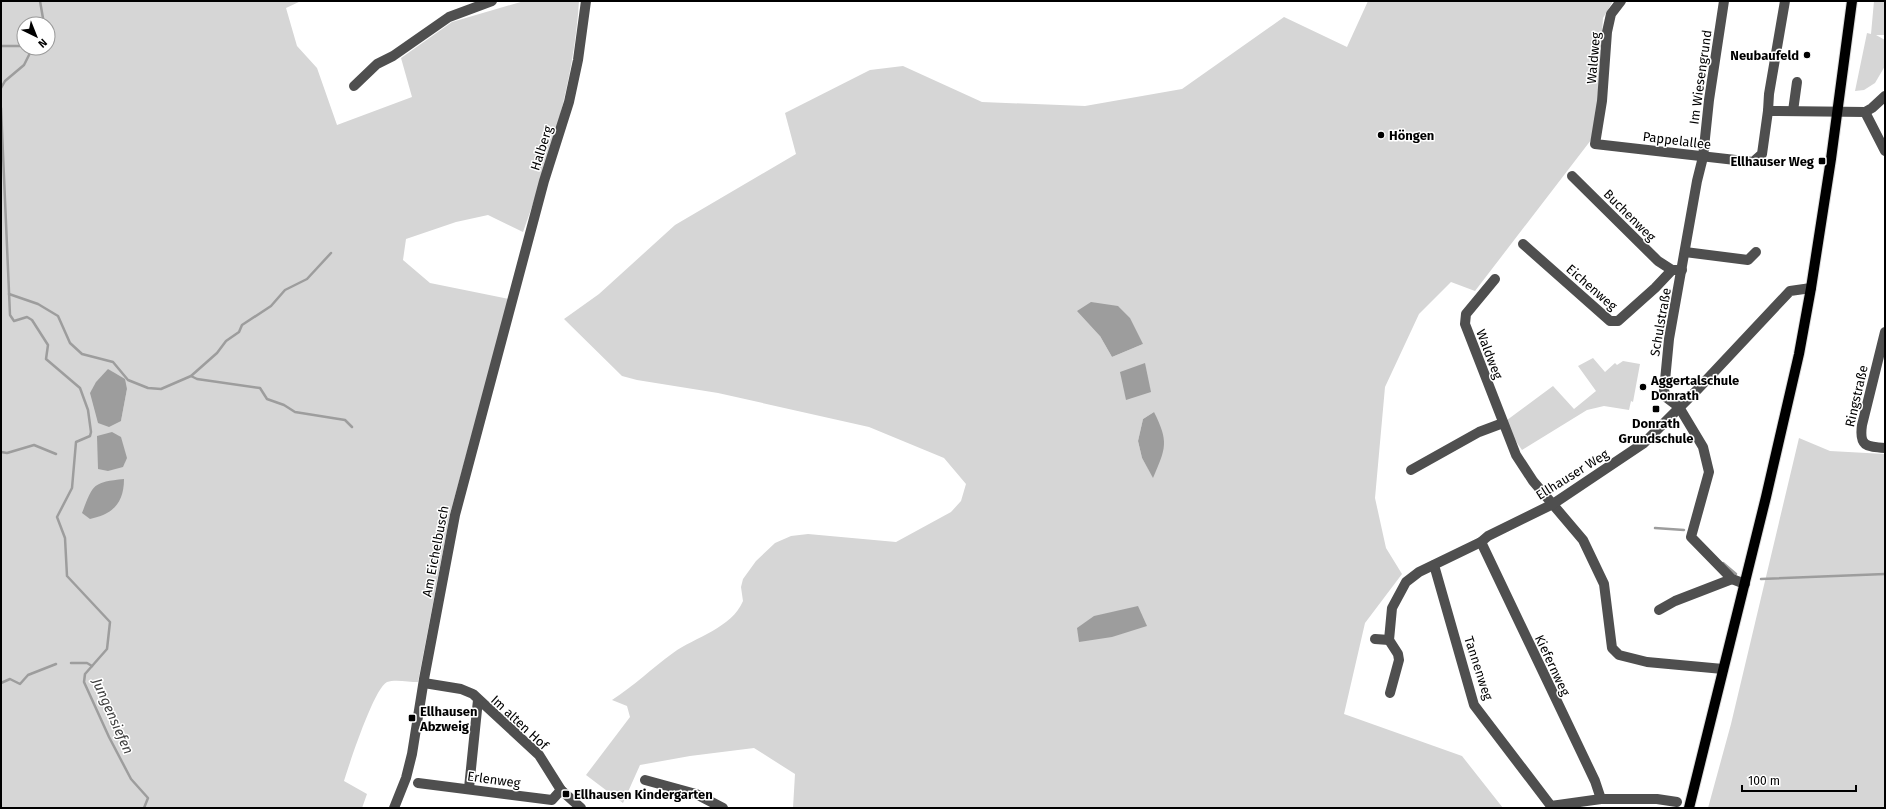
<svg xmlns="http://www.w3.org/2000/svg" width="1886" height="809" font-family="'Fira Sans',sans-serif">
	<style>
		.green { fill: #d6d6d6; fill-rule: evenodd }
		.water { fill: #9d9d9d }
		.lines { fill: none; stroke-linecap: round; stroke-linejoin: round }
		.stream { stroke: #9d9d9d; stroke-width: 2.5 }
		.major-casing { stroke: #dbdbdb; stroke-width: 12 }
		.minor { stroke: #4f4f4f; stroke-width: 10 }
		.major { stroke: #000; stroke-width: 10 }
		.poi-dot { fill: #000; stroke: #fff; stroke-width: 1.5 }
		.labels { text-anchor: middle; stroke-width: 3; stroke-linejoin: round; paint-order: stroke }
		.poi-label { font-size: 13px; font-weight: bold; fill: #000; stroke: #fff; text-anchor: start }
		.street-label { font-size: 13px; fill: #000; stroke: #fff }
		.water-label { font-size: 14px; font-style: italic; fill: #3e3e3e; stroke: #fff }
	</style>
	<rect width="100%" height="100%" fill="#fff"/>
	<g class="green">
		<path d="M1 1H301L286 8 297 46 317 68 337 125 412 97 401 58 452 22 524 1H579C574 81 550 157 523 232L488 215 456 222 406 239 403 260 430 283 509 299 450 514 418 682C409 682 395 679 387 682 374 688 349 765 344 781L367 794 362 808H1ZM24 24H48V48H24ZM108 369 127 389 121 421Z"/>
		<path d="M1368 1H1613L1603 18 1596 121 1591 140 1475 291 1451 282 1419 314 1385 387 1375 498 1386 548 1402 574 1365 623 1344 714 1462 756 1503 808H793L795 774 754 748 690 756 640 765 623 803 586 775 630 717 627 706 612 700C634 686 652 668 673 653 695 637 732 628 743 601L741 587 743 579 756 561 775 543 791 536 808 534 896 542 951 512 961 501 966 484 944 458 869 427 718 393 637 380 622 376 564 319 599 294 675 225 796 154 785 113 870 70 903 66 982 102 1085 106 1182 89 1284 17 1347 47ZM1100 336 1143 344 1112 357ZM1154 412 1153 477 1142 458 1138 441 1143 419Z"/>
		<path d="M1874 1H1885V35H1876L1885 40V66L1875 83 1864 90 1855 91 1867 33 1871 34Z"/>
		<path d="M1593 358 1605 372 1615 363 1617 365 1623 361 1640 364 1633 402 1631 401 1629 410 1604 406 1587 410 1522 450 1503 423 1553 386 1574 409 1596 391 1578 366Z"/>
		<path d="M1799 438 1830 451 1885 454V808H1708L1731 724Z"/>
	</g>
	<g class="water">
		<path d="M1091 302 1118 306 1130 318 1143 344 1112 357 1100 336 1077 311Z"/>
		<path d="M1145 363 1151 392 1126 400 1120 372Z"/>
		<path d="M108 369 125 379 127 389 121 421 109 427 98 423 90 393 96 382Z"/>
		<path d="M1154 412C1169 442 1166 448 1153 478L1142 458 1138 441 1143 419Z"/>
		<path d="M112 432 121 437 127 458 123 467 108 471 98 469 97 436Z"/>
		<path d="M124 479C124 503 113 514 90 519L82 513C93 485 92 482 124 479Z"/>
		<path d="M1138 606 1147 626 1112 637 1079 642 1077 628 1094 616Z"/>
	</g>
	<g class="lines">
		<g class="stream">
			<path d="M40 1 44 24"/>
			<path d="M1 46H24"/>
			<path d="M31 48 35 51 37 48"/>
			<path d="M1 88 5 81 24 65 32 49"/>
			<path d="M1 108 10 315 14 321 27 317 32 320 48 345 46 359 80 388 88 410 91 432 90 436 76 442 72 488 57 517 65 538 67 576 110 622 107 649 85 674 84 682 109 737 131 779 148 798 144 808"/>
			<path d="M9 294 38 304 58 316 70 343 82 354 113 362 128 380 148 388 161 389 191 376 217 353 226 341 239 332 242 325 271 306 285 290 307 279 331 253"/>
			<path d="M191 376 197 379 260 388 267 399 284 405 295 412 345 420 352 427"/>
			<path d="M1 452 7 453 34 445 56 454"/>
			<path d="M1655 528 1684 530"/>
			<path d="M1723 563 1736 574"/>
			<path d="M1761 579 1885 574"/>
			<path d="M71 663H87L92 666"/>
			<path d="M1 683 10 679 20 684 28 675 56 664"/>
		</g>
		<g class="major-casing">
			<path id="major" d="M1689 808 1766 497 1799 354 1811 288 1831 159 1852 1"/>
		</g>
		<g class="minor">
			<path d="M1621 1 1611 14 1607 32 1602 101 1595 144 1753 162 1762 154 1768 111 1865 112 1872 108 1885 96"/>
			<path d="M1724 1 1709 100 1703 157 1697 181 1669 339 1664 391 1667 398 1679 407 1703 447 1709 472 1691 537 1732 579 1745 584"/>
			<path d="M354 86 377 64 393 56 449 17 492 1"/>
			<path d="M1768 111 1769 94 1785 1"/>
			<path d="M1793 111 1797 82"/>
			<path d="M1865 112 1885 151"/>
			<path d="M1572 176 1658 261 1672 270"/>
			<path d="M1523 244 1610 321H1618L1655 288 1672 270H1682"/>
			<path d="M1685 252 1748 260 1756 252"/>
			<path d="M1495 279 1466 314 1465 324 1516 455 1533 481 1583 540 1604 584 1612 648 1619 655 1647 662 1723 669"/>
			<path d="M1885 332 1862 425C1859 446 1866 447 1885 448"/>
			<path d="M1411 470 1479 432 1503 423"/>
			<path d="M1481 542 1595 781 1601 799"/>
			<path d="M1434 565 1474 705 1551 806 1601 799H1657L1677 802"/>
			<path d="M1659 610 1675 601 1732 579"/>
			<path d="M1375 639 1389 640"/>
			<path d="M424 683 461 689 473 694 539 755 561 790 581 808"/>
			<path d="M1390 693 1399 660 1398 654 1389 640 1392 608 1406 582 1419 572 1481 542 1488 536 1553 504 1644 443 1697 390 1790 291 1811 288"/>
			<path d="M645 780 696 794 723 808"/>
			<path d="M418 783 552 800 561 790"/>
			<path d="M469 788 478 700"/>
			<path d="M394 808 406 778 412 754 424 679 455 515 544 181 569 102 578 60 586 1"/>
		</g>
		<use href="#major" class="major"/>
	</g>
	<g class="poi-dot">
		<circle cx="1807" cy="55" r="4"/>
		<circle cx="1381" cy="135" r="4"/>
		<rect x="1818" y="157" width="8" height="8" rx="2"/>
		<circle cx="1643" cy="387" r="4"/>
		<rect x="1652" y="405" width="8" height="8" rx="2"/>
		<rect x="408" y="714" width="8" height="8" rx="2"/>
		<rect x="562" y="790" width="8" height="8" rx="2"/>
	</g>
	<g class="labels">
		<g class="poi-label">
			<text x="1799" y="60" text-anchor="end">Neubaufeld</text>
			<text x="1389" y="140">Höngen</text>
			<text x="1814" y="166" text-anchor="end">Ellhauser Weg</text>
			<text x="1651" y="385">Aggertalschule<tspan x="1651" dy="15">Donrath</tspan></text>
			<text x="1656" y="428" text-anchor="middle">Donrath<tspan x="1656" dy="15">Grundschule</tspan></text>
			<text x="420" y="716">Ellhausen<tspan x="420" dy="15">Abzweig</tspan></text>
			<text x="574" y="799">Ellhausen Kindergarten</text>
		</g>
		<g class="street-label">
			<text transform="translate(1593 58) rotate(-85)" y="5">Waldweg</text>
			<text transform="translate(1700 77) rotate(-82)" y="5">Im Wiesengrund</text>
			<text transform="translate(1677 140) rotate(7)" y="5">Pappelallee</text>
			<text transform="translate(541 148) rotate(-72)" y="5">Halberg</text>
			<text transform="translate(1630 215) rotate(45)" y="5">Buchenweg</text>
			<text transform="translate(1592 287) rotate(41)" y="5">Eichenweg</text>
			<text transform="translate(1660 322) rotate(-80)" y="5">Schulstraße</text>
			<text transform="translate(1490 354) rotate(69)" y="5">Waldweg</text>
			<text transform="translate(1856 396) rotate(-77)" y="5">Ringstraße</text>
			<text transform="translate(1572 474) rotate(-32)" y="5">Ellhauser Weg</text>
			<text transform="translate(435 551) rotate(-79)" y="5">Am Eichelbusch</text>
			<text transform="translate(1553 665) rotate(65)" y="5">Kiefernweg</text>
			<text transform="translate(1479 668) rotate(72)" y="5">Tannenweg</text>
			<text transform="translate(520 722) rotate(43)" y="5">Im alten Hof</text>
			<text transform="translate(494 779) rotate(8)" y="5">Erlenweg</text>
		</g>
		<g class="water-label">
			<text transform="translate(113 716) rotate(66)" y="5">Jungensiefen</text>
		</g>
	</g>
	<rect width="1886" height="809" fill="none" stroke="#000000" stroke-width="4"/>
	<g transform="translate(36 36) rotate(137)"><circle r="19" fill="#ffffff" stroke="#999999"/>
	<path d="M0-3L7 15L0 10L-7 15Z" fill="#000000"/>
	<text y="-6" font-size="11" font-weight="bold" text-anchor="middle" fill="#000000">N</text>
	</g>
	<path d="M1742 785v6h114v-6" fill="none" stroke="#000000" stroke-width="2"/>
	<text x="1748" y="785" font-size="12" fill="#000000" stroke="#ffffff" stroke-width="3" paint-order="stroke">100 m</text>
</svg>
